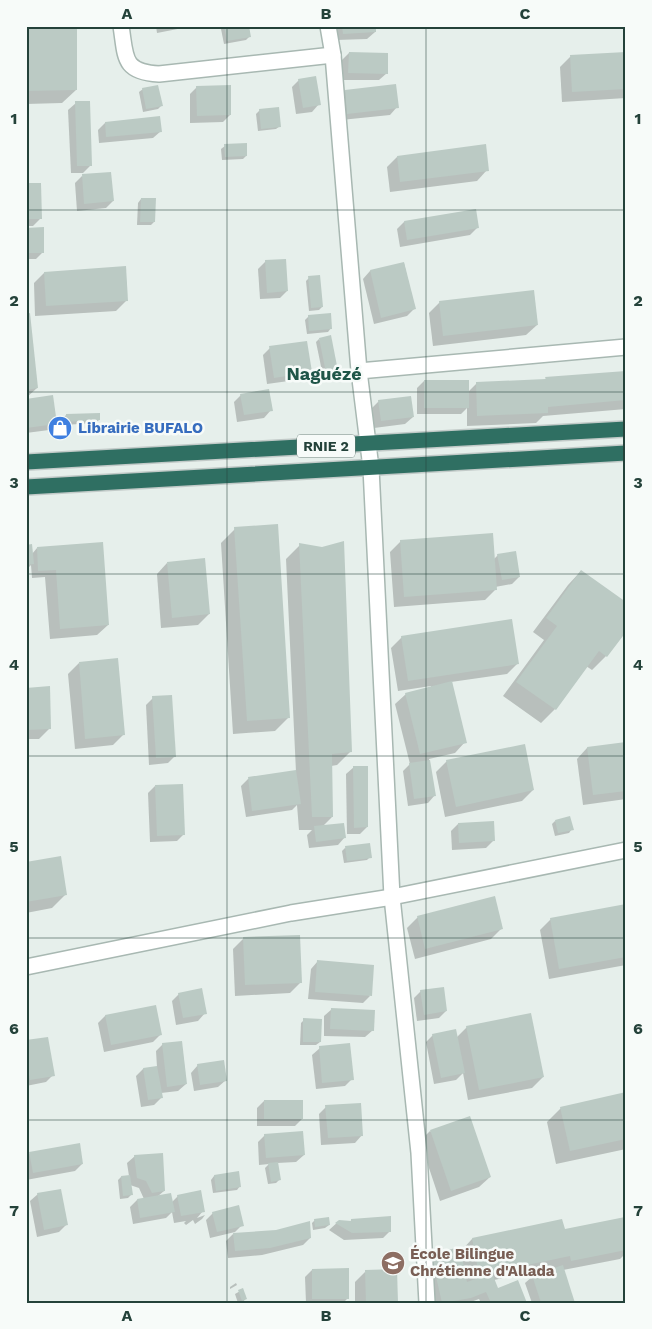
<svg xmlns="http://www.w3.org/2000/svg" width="652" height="1329" font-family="'Work Sans',sans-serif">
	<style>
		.shadow { fill: #0003 }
		.building { fill: #bbcac4 }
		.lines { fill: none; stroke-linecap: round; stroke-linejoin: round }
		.street-casing { stroke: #a8b8b2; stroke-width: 18 }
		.highway-casing { stroke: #c2cac8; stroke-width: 18 }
		.street { stroke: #fff; stroke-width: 15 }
		.highway { stroke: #2f6f62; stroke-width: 15 }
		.grid { fill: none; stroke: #24423a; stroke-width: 1; stroke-opacity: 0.55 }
		.labels { text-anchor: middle; stroke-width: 5; stroke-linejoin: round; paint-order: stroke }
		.shield { fill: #f7fbf9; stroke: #637a73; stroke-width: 1 }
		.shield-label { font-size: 14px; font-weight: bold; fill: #24423a }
		.shop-label { font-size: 15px; font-weight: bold; fill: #366cbe; stroke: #f7fbf9; text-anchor: start }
		.education-label { font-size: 15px; font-weight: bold; fill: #785e54; stroke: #f7fbf9; text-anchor: start }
		.quarter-label { font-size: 18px; font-weight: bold; fill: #1f5548; stroke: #f7fbf9 }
		.neatline { fill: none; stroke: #24423a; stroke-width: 2 }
		.grid-label { font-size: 16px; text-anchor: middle; font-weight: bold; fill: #24423a }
	</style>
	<rect width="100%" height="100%" fill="#e6efeb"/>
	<g class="shadow">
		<path d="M156 26H193L157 33Z"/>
		<path d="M224 26 249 37 246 40 224 44 221 29Z"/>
		<path d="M335 26H374L375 32 367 39 336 40Z"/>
		<path d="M26 31 76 90 62 103 26 104Z"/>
		<path d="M349 53 387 73 379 80H342V60Z"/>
		<path d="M626 53V98L562 102 560 67 570 57Z"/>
		<path d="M299 80 319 104 312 112 296 114 292 87Z"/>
		<path d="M197 87 230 115 223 122 190 123V94Z"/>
		<path d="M143 89 161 106 158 109 143 112 139 92Z"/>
		<path d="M345 91 397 107 390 115 341 120 338 98Z"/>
		<path d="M76 103 91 165 83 173H71L68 110Z"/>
		<path d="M260 110 280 126 276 129 258 131 256 114Z"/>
		<path d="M105 123 161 131 153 138 99 143 98 130Z"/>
		<path d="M225 146 246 156 243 159 222 160 221 149Z"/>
		<path d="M397 157 487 170 477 181 390 192 387 167Z"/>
		<path d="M82 176 113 201 106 208 77 211 75 183Z"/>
		<path d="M26 185 41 218 33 226H26Z"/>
		<path d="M141 199 154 222 151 225H137L138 203Z"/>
		<path d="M404 222 477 228 470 235 400 247 397 229Z"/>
		<path d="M26 229 43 252 36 259H26Z"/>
		<path d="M266 261 287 291 280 298 260 299 258 269Z"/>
		<path d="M404 263 414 309 407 316 374 324 363 279 370 271Z"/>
		<path d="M44 273 127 300 116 311 35 316 34 283Z"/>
		<path d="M309 278 322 307 319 310 309 311 306 281Z"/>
		<path d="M440 302 537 325 526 335 433 346 429 313Z"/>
		<path d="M26 315 37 388 26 398Z"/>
		<path d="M309 316 331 328 328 332 307 334 305 320Z"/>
		<path d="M319 339 336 370 333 374 323 376 316 342Z"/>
		<path d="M270 348 310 372 303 379 267 384 263 355Z"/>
		<path d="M626 372V409L543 416 536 423 467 426V408L461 414H417V388L424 381 468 392 477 383 544 381 546 378Z"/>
		<path d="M241 395 271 410 264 418 237 422 234 402Z"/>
		<path d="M26 400 56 423 49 430 26 433Z"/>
		<path d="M379 401 413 417 405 424 374 428 372 408Z"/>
		<path d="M66 415 99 420 95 423 63 425V419Z"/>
		<path d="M235 529 289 717 275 731 233 734 221 543Z"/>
		<path d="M401 541 493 560 498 555 519 577 512 584 495 587V590L485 600 394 607 390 552Z"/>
		<path d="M300 545 351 751 337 765 331 766 332 817 322 827 345 837 338 845 309 848 307 835 312 830H299L297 805 292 810 246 817 241 786 248 779 296 772 286 559Z"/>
		<path d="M26 546 32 554 37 548 108 625 97 635 50 639 45 577 32 578 31 565 26 570Z"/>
		<path d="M167 563 209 614 198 625 161 628 157 574Z"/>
		<path d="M581 571 626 630 606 656 592 670 586 666 555 709 541 723 503 696 544 640 533 632 568 585Z"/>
		<path d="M402 637 518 663 507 674 451 682 465 742 455 753 429 759 435 795 428 803 408 806 403 771 410 764 395 704 406 694 431 688V686L398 691 391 648Z"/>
		<path d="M79 663 124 734 113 745 75 749 68 674Z"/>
		<path d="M26 689 50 728 39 739H26Z"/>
		<path d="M153 698 175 756 168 763 149 765 146 705Z"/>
		<path d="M626 743V799L583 805 577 759 587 748Z"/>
		<path d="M447 761 533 790 522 801 445 817 436 772Z"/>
		<path d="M354 767 367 827 360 834H347L346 774Z"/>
		<path d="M155 786 184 834 177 841 150 842 148 793Z"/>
		<path d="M555 821 572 829 569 833 555 836 552 824Z"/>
		<path d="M458 824 493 841 486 848 452 850 451 831Z"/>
		<path d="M345 848 370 857 367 860 344 863 342 851Z"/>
		<path d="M26 863 66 894 52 908 26 913Z"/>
		<path d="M626 905V965L549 979 540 930 551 919Z"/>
		<path d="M418 917 502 928 491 939 415 959 407 928Z"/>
		<path d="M244 938 301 982 290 993 235 996 233 949Z"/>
		<path d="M318 961 370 996 363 1003 308 999 311 969Z"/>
		<path d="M421 991 446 1011 439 1018 417 1021 414 998Z"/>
		<path d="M179 994 205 1013 198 1021 176 1025 172 1001Z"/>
		<path d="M155 1006 160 1035 153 1042 104 1052 98 1023 105 1016Z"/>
		<path d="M332 1009 373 1030 365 1037 324 1036V1016Z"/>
		<path d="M304 1020 320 1042 316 1045H300L301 1023Z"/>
		<path d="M467 1027 543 1077 532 1088 468 1100 463 1073 456 1080 434 1084 426 1042 433 1035 456 1038Z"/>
		<path d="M26 1042 53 1075 46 1082 26 1086Z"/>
		<path d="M163 1044 186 1084 178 1091 161 1093V1098L154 1105 141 1107 136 1076 143 1069 157 1067 156 1051Z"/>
		<path d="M320 1048 352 1079 345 1086 316 1089 312 1055Z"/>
		<path d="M198 1065 226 1080 218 1087 194 1091 191 1073Z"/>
		<path d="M626 1094V1149L556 1164 547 1122 561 1108Z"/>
		<path d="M264 1101 302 1119 295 1126H257V1108Z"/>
		<path d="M326 1107 362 1135 355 1143 321 1145 319 1114Z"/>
		<path d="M430 1131 490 1177 479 1187 440 1201 420 1141Z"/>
		<path d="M265 1135 304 1155 296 1162 277 1163 279 1180 276 1183 268 1184 265 1168 269 1164 259 1165 258 1142Z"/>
		<path d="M30 1153 82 1164 75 1171 26 1180V1157Z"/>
		<path d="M135 1156 164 1191 158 1196 172 1202 178 1196 203 1211 197 1218 205 1215 202 1219 195 1224 193 1220 186 1225 184 1223 186 1221 174 1223 172 1212 166 1218 133 1224 130 1207 137 1200 144 1199 139 1188 130 1185 132 1194 128 1198 120 1199 118 1180 121 1177 129 1176 127 1163Z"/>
		<path d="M238 1173 240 1186 237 1190 213 1193 211 1180 214 1176Z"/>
		<path d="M38 1194 66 1225 59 1232 37 1237 30 1201Z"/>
		<path d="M213 1213 242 1225 233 1234 310 1238 303 1245 262 1255 228 1258 226 1241 235 1232 210 1238 206 1220Z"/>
		<path d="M315 1220 329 1225 325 1228 313 1230 312 1223Z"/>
		<path d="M352 1220 390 1231 383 1238 344 1240 329 1230 339 1221 349 1222Z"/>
		<path d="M626 1221V1253L620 1259 563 1270 574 1303H532L525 1283 533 1276 549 1270V1268L494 1280 497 1290 526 1303H481L479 1299 468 1303H433L432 1255 460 1252 472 1239 564 1231Z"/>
		<path d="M312 1270 348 1298 343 1303H306L305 1277Z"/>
		<path d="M365 1272 397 1303H355V1282Z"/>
		<path d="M236 1283 237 1285 230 1289V1287Z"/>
		<path d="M242 1290 246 1298 243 1302 238 1303 235 1294Z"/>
	</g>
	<g class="building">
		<path d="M224 26H249L251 37 227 41Z"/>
		<path d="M342 26H376V32L343 34Z"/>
		<path d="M26 29H77V90L26 91Z"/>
		<path d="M349 52 388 53V74L348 73Z"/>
		<path d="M626 52V89L572 92 570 55Z"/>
		<path d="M316 76 321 105 303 108 298 79Z"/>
		<path d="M396 84 399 108 347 114 345 90Z"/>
		<path d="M158 85 163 106 146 109 142 88Z"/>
		<path d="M231 85V115L197 116 196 86Z"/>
		<path d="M75 101H90L92 166H77Z"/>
		<path d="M279 107 281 127 261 129 259 109Z"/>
		<path d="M160 116 162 132 106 137 105 122Z"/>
		<path d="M247 143V156L225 157 224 144Z"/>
		<path d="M486 144 489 171 400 182 397 156Z"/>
		<path d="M111 172 114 201 84 204 82 174Z"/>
		<path d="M26 183H41L42 219H26Z"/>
		<path d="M141 198H156L155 222H140Z"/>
		<path d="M476 209 479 228 407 240 404 221Z"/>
		<path d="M44 227V253H26V228Z"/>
		<path d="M286 259 288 291 267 293 265 260Z"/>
		<path d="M404 262 416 309 381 318 370 270Z"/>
		<path d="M126 266 128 301 46 306 44 272Z"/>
		<path d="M320 275 323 307 311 308 308 276Z"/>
		<path d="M534 290 538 325 443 336 439 301Z"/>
		<path d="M30 313 38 388 26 390V314Z"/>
		<path d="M331 313 332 329 309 331 308 315Z"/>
		<path d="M331 335 338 371 326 373 319 338Z"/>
		<path d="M307 341 312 372 274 378 269 346Z"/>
		<path d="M626 371V400L548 407V413L477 416 476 382 546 379 545 377Z"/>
		<rect x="424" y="380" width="45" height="28"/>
		<path d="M269 389 273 411 244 415 240 394Z"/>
		<path d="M53 395 57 424 26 428V399Z"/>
		<path d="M411 396 414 417 381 421 378 400Z"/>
		<path d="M100 413V420L66 422V414Z"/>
		<path d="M278 524 290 718 247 721 234 527Z"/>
		<path d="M493 533 497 590 404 597 400 540Z"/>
		<path d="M344 541 352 752 332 754 333 817H312L299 543 322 547Z"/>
		<path d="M103 542 109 625 60 629 56 570 38 571 37 547Z"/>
		<path d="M32 544 34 564 26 565V545Z"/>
		<path d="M516 551 520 577 502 580 497 554Z"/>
		<path d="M205 558 210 614 172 618 167 562Z"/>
		<path d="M581 570 626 602V632L607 657 599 651 556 710 516 682 557 626 546 618Z"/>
		<path d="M512 619 519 664 408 681 401 636Z"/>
		<path d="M118 658 125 735 85 739 79 662Z"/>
		<path d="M452 681 467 743 420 754 405 693Z"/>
		<path d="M50 686 51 729 26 730V688Z"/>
		<path d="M172 695 176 757 156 758 152 696Z"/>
		<path d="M626 742V791L593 795 587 747Z"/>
		<path d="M525 744 534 790 456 807 446 760Z"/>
		<path d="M430 760 436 796 414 799 409 763Z"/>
		<path d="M353 766H368V827L354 828Z"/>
		<path d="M296 770 301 804 252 811 248 777Z"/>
		<path d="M183 784 185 835 157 836 155 785Z"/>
		<path d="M570 816 574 830 558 833 555 820Z"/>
		<path d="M494 821 495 841 459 843 458 823Z"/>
		<path d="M344 823 346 838 316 842 314 826Z"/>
		<path d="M370 843 372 858 347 861 345 846Z"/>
		<path d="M61 856 67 895 26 902V862Z"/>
		<path d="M495 896 503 929 425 949 417 916Z"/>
		<path d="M626 904V957L559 969 550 918Z"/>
		<path d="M300 935 302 983 245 985 243 937Z"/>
		<path d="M317 960 374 965 372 996 315 992Z"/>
		<path d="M444 987 447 1011 424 1015 420 990Z"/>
		<path d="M202 988 207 1014 183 1018 178 993Z"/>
		<path d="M156 1005 162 1035 111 1045 105 1015Z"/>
		<path d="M331 1008 375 1010 374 1031 330 1029Z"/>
		<path d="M531 1013 544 1077 479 1090 466 1026Z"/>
		<path d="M303 1018 322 1019 321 1042H303Z"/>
		<path d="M456 1029 465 1073 441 1078 432 1034Z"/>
		<path d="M48 1037 55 1076 30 1080 26 1061V1040Z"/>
		<path d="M182 1041 187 1084 167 1087 162 1043Z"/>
		<path d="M350 1043 354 1080 322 1083 319 1046Z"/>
		<path d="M224 1060 227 1081 200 1085 197 1064Z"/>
		<path d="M157 1066 163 1098 148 1100 143 1068Z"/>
		<path d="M626 1092V1139L570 1151 560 1107Z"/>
		<rect x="264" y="1100" width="39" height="19"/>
		<path d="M361 1103 363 1136 328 1138 325 1105Z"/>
		<path d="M470 1116 491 1177 451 1191 430 1130Z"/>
		<path d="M303 1131 305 1155 266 1158 264 1134Z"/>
		<path d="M80 1143 83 1164 33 1173 29 1152Z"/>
		<path d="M163 1153 165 1191 152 1193 146 1181 137 1178 134 1155Z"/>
		<path d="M278 1162 281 1180 271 1182 268 1163Z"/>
		<path d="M239 1171 241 1187 216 1191 214 1175Z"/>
		<path d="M130 1175 133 1195 123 1196 121 1176Z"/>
		<path d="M61 1189 68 1225 44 1230 37 1193Z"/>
		<path d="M201 1190 205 1212 181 1216 177 1195Z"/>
		<path d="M171 1193 175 1212 140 1218 137 1199Z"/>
		<path d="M239 1205 244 1226 217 1232 212 1212Z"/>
		<path d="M391 1216V1232L352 1233 335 1223 339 1220 351 1221V1219Z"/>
		<path d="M329 1217 330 1225 315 1227 314 1219Z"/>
		<path d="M625 1217 626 1250 571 1261 570 1256 479 1275 472 1238 562 1219 565 1229Z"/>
		<path d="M310 1221 311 1238 270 1248 235 1251 233 1233 276 1230Z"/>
		<path d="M460 1247 467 1282 492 1273 498 1288 518 1280 527 1303H491L486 1292 471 1298 442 1303 431 1254Z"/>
		<path d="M563 1265 575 1303H541L532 1275Z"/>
		<path d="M349 1268V1299H312V1269Z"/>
		<path d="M397 1269 398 1303H366L365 1270Z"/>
		<path d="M243 1288 247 1299 242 1301 238 1290Z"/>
	</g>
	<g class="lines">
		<g class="street-casing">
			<g id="street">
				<path d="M121 26C126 57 122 72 159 74L333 55"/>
				<path d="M328 26 333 55 359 371 371 468 392 897 419 1153 427 1303"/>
				<path d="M359 371 626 347"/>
				<path d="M26 967 291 913 392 897 626 850"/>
			</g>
		</g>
		<g class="highway-casing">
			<g id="highway">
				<path d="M26 462 626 429"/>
				<path d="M26 487 626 453"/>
			</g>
		</g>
		<use href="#street" class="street"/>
		<use href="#highway" class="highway"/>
	</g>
	<path class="grid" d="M227 26V1303M426 26V1303M26 210H626M26 392H626M26 574H626M26 756H626M26 938H626M26 1120H626"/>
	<defs>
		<g id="shop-disc" transform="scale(1.25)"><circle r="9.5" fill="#3f7fe0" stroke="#f7fbf9"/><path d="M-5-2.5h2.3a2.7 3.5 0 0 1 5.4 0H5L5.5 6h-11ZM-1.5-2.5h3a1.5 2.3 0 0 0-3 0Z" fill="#fff"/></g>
		<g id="school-disc" transform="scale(1.25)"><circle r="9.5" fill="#8d6e63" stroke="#f7fbf9"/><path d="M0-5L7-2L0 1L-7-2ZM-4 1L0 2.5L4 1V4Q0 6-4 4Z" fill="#fff"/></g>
	</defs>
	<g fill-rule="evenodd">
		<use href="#shop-disc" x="60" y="428"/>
		<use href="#school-disc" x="393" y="1263"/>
	</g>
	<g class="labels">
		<rect class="shield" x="297" y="434.5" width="58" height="23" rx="4"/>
		<g class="shield-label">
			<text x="326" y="451">RNIE 2</text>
		</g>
		<g class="shop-label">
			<text x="78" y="433">Librairie BUFALO</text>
		</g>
		<g class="education-label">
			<text x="410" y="1259">École Bilingue<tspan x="410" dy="17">Chrétienne d'Allada</tspan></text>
		</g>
		<g class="quarter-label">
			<text x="324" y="380">Naguézé</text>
		</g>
	</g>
	<rect width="652" height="1329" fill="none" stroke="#f7fbf9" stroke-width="55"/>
	<rect x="28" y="28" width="596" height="1274" class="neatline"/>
	<g class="grid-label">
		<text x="127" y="19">A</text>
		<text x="326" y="19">B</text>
		<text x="525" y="19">C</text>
		<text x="14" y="124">1</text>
		<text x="638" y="124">1</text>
		<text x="14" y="306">2</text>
		<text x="638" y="306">2</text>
		<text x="14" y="488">3</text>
		<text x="638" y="488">3</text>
		<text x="14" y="670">4</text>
		<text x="638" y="670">4</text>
		<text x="14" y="852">5</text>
		<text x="638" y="852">5</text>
		<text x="14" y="1034">6</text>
		<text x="638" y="1034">6</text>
		<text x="14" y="1216">7</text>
		<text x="638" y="1216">7</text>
		<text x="127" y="1321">A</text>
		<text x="326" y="1321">B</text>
		<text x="525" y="1321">C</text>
	</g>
</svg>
